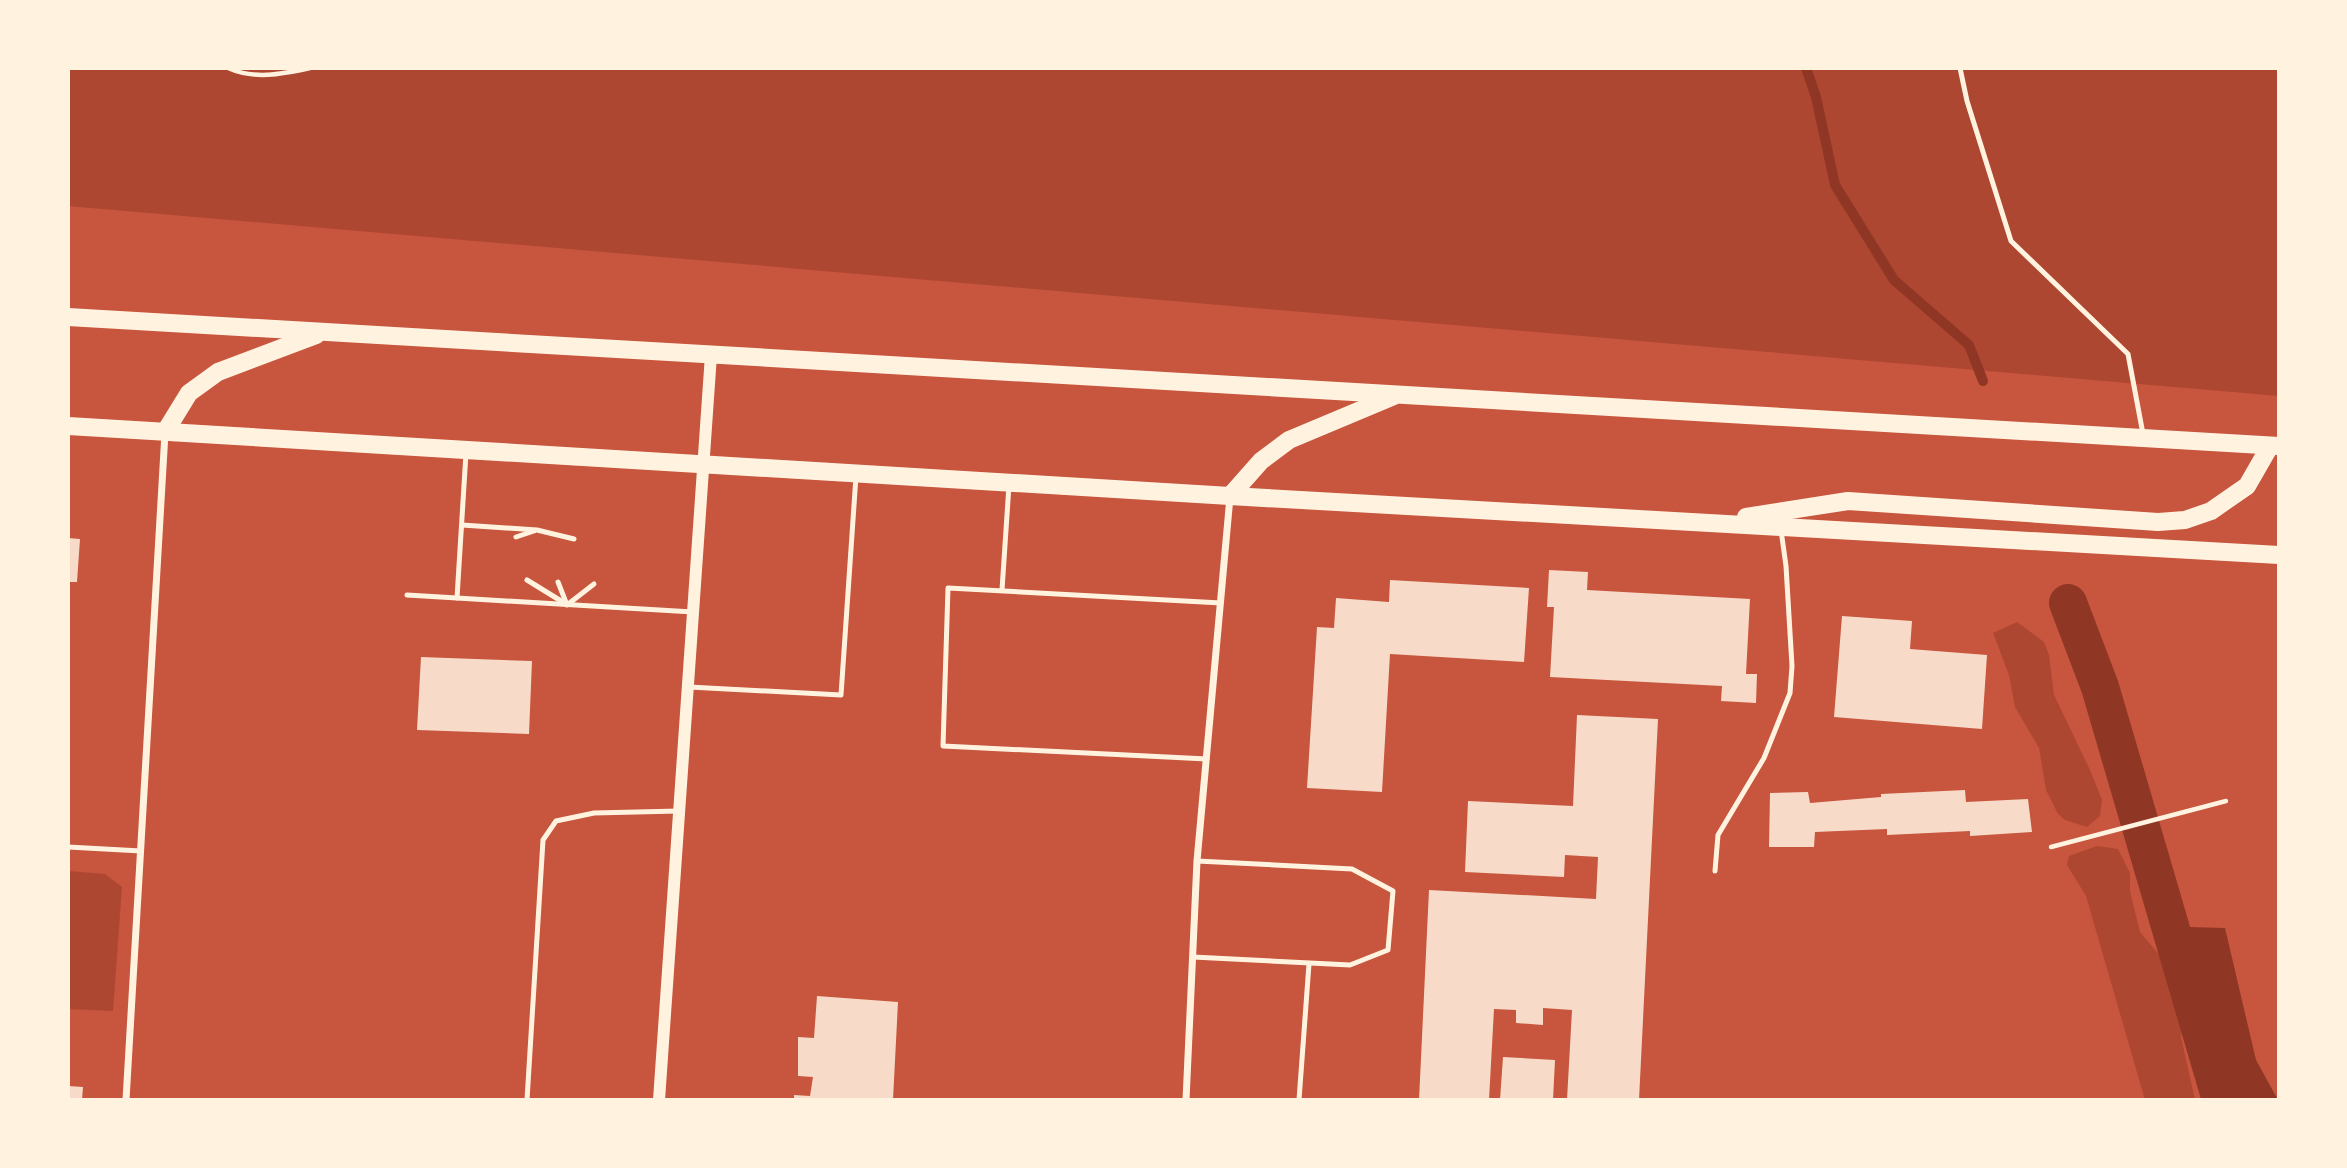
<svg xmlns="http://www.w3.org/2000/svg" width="2347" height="1168" font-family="'Space Grotesk',sans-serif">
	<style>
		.green { fill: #ae4732 }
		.water { fill: #8f3625 }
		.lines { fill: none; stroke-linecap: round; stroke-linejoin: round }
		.stream { stroke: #8f3625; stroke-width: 10 }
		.canal { stroke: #8f3625; stroke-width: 38 }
		.building { fill: #f7dbc8 }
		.path { stroke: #fff3e0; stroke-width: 4.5 }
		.service { stroke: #fff3e0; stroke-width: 5 }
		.minor { stroke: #fff3e0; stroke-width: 7 }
		.tertiary { stroke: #fff3e0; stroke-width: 12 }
		.primary { stroke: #fff3e0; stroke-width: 18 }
	</style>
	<rect width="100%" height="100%" fill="#c8553d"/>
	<g class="green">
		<path d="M68 68H2279V396L68 206Z"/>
		<path d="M2017 622 2044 642 2049 655 2054 695 2090 770 2102 800 2100 816 2087 827 2065 820 2058 814 2046 790 2039 748 2015 707 2009 675 1993 633Z"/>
		<path d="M2097 846 2118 849 2130 873V891L2140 932 2167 964 2177 988 2183 1014 2181 1037 2195 1100H2145L2086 896 2067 865 2069 856Z"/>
		<path d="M68 871 105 874 122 887 113 1011 68 1009Z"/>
	</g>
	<path class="water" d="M2188 927 2225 928 2256 1060 2278 1100H2239Z"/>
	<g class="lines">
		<path class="stream" d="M1806 68 1816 97 1835 185 1894 280 1969 345 1983 381"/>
		<path class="canal" d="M2068 603 2100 687 2221 1100"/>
	</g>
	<g class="building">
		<path d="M68 538 80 539 77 582H68Z"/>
		<path d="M1549 570 1588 572 1587 590 1750 599 1746 674H1757L1756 703 1721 701 1722 686 1550 677 1554 607H1547Z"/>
		<path d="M1390 580 1529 588 1524 662 1390 654 1382 792 1307 788 1317 627 1334 628 1336 598 1389 602Z"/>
		<path d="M1842 616 1912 621 1910 649 1987 655 1982 729 1834 717Z"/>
		<path d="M421 657 532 661 529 734 417 730Z"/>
		<path d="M1577 715 1658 719 1639 1100H1567L1572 1010 1543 1008V1025L1516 1023V1010L1494 1009 1489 1100H1419L1429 890 1596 899 1598 857 1565 855 1564 877 1465 872 1468 801 1573 806Z"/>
		<path d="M1965 790 1966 802 2028 799 2032 832 1970 836V831L1887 835V829L1815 832 1814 847H1769L1770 793 1808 792 1810 803 1881 797V794Z"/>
		<path d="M817 996 898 1002 893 1100H794V1095L810 1096 813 1077 798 1076V1037L814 1038Z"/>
		<path d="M1503 1057 1555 1060 1553 1100H1500Z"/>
		<path d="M68 1086 83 1087 82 1100H68Z"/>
	</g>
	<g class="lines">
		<g class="path">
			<path d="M228 68C255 80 282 74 310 68"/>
			<path d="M2051 847 2226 801"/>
		</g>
		<g class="service">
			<path d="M1960 68 1967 101 2011 241 2128 354 2143 434"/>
			<path d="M466 453 457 598 693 612"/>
			<path d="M462 525 537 530 574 539"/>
			<path d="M516 537 534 531"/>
			<path d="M527 580 566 604"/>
			<path d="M558 582 567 605 594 584"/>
			<path d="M1002 590 1009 485"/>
			<path d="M407 595 457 598"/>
			<path d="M689 687 841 695 856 476"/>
			<path d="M1207 759 943 746 948 588 1221 603"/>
			<path d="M68 847 141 851"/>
			<path d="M1715 871 1718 835 1764 758 1790 693 1792 666 1786 566 1781 530"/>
			<path d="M1193 957 1350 965 1388 950 1393 891 1352 869 1197 861"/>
			<path d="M527 1100 543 840 556 821 594 813 679 811"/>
			<path d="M1299 1100 1309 964"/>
		</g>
		<g class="minor">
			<path d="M126 1100 165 433"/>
			<path d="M1186 1100 1197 861 1230 497"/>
		</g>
		<path class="tertiary" d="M659 1100 711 355"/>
		<g class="primary">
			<path d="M68 317 2279 446"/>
			<path d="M68 426 1230 496 2279 555"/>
			<path d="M165 432 189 393 218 372 316 335"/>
			<path d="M1230 496 1261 461 1289 440 1394 396"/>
			<path d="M1746 517 1848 501 2158 522 2185 520 2211 511 2247 486 2270 446"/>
		</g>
	</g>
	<rect width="2347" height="1168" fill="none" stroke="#fff3e0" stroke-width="140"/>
</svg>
